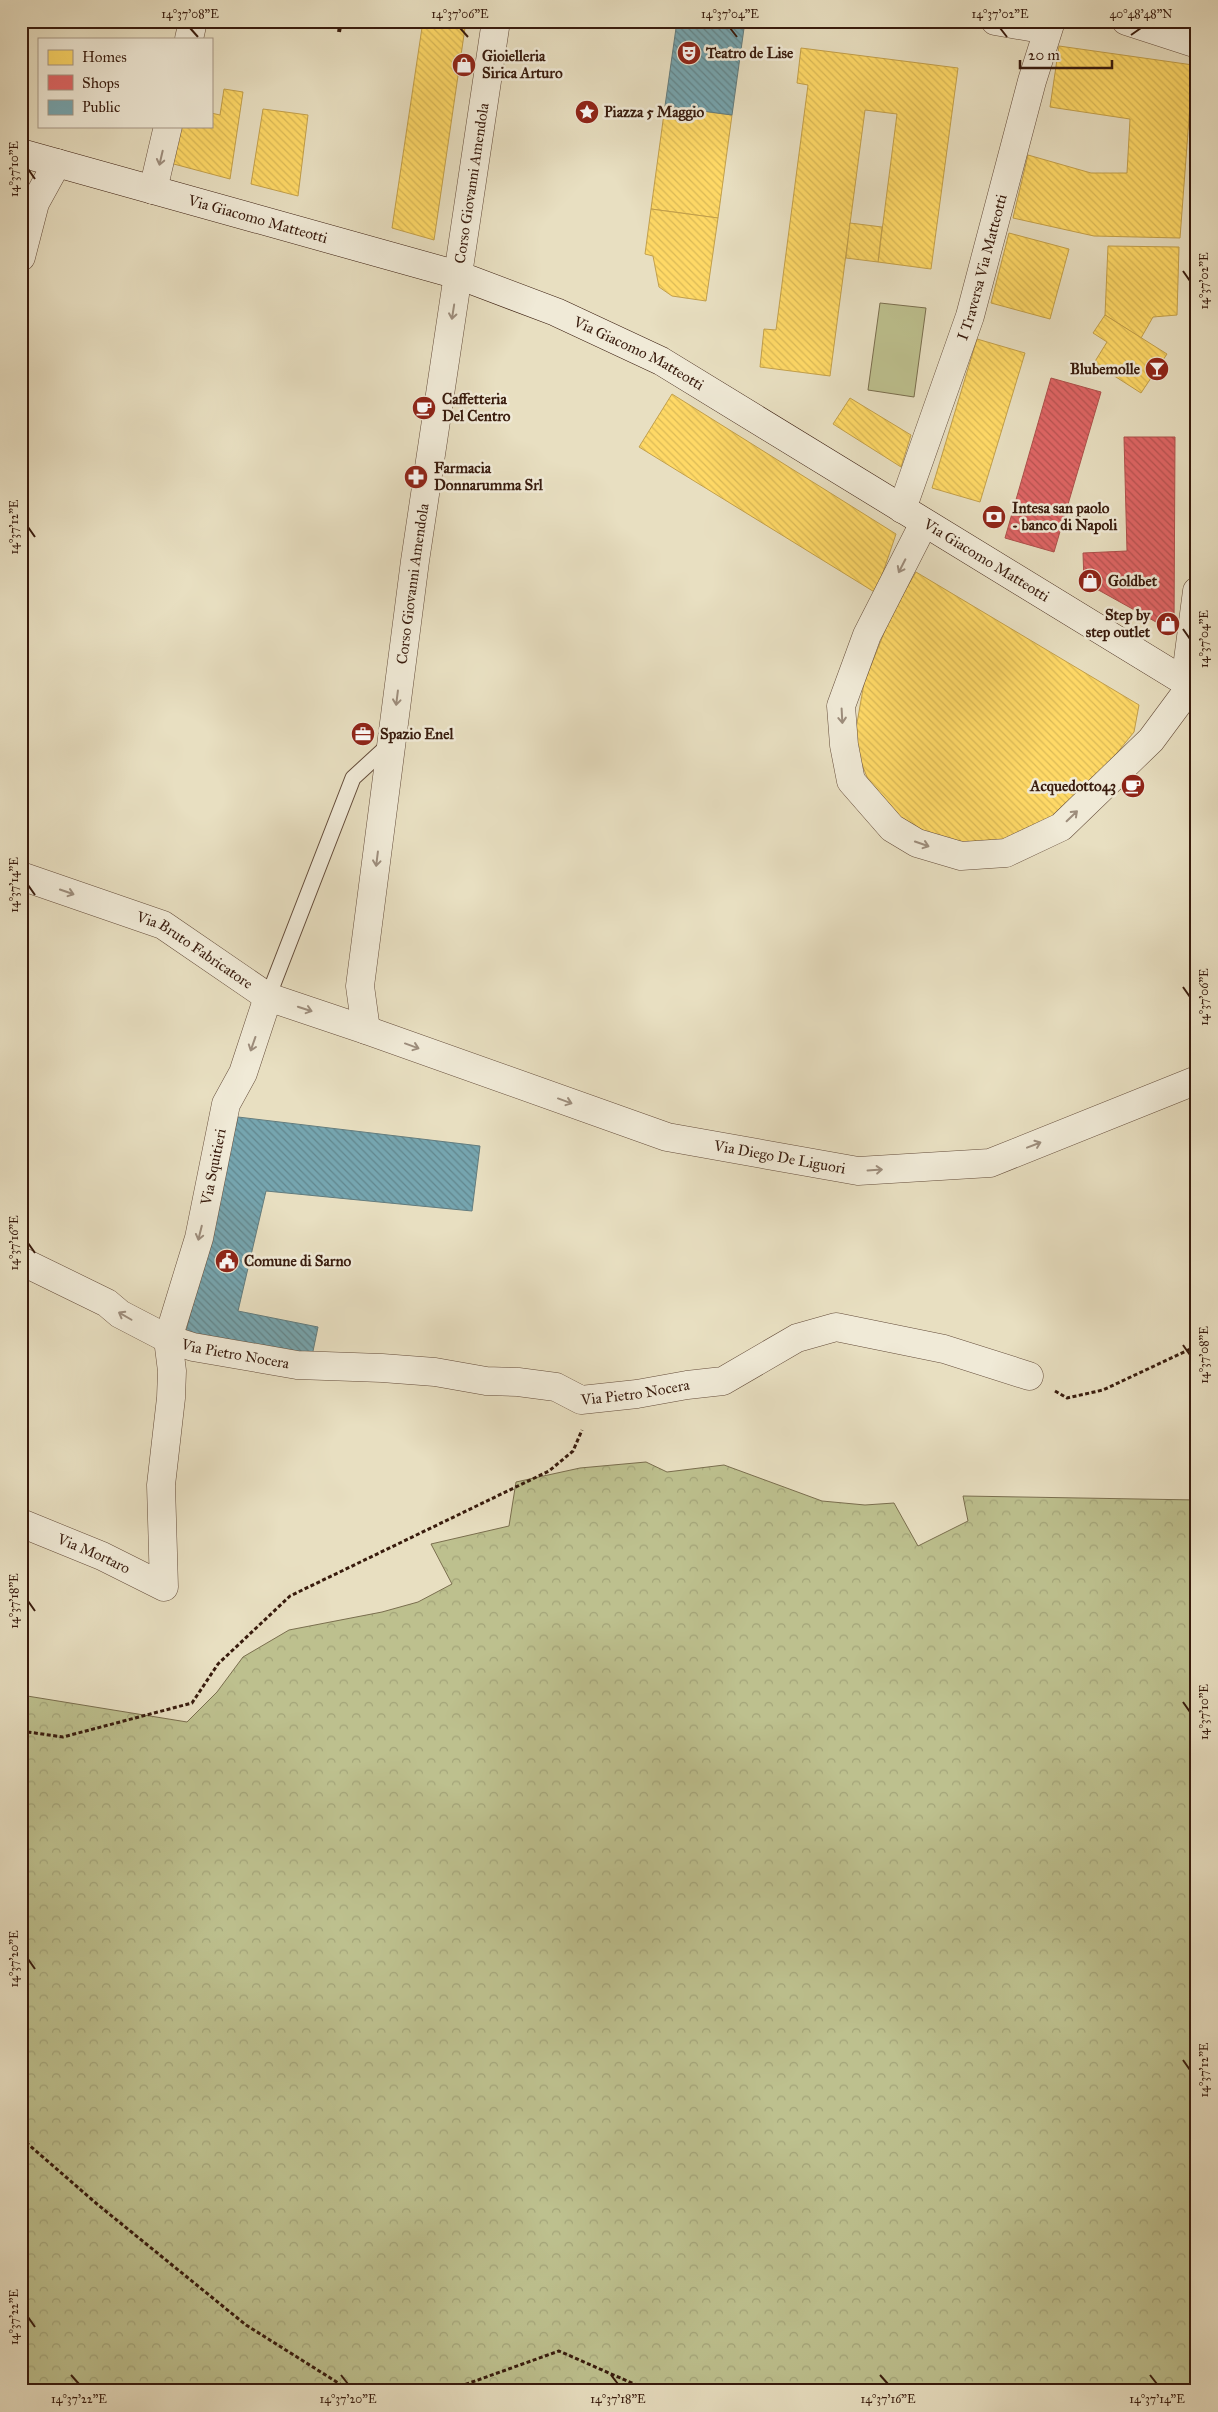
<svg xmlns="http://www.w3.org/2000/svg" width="1218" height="2412" font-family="'IM FELL Great Primer',serif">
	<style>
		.forest { fill: url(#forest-crowns); stroke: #7a6e4e }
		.park { fill: #bdc08e; stroke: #7a6e4e }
		.homes { fill: url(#homes-back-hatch); stroke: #c3a04b }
		.shops { fill: url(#shops-back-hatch); stroke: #ae504b }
		.public { fill: url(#public-back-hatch); stroke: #637c7e }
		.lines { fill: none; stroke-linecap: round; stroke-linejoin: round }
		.lane-casing { stroke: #644c3a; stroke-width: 17 }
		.street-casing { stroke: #644c3a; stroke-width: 29 }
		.secondary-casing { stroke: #381b0d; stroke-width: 29 }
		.path { stroke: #381b0d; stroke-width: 3; stroke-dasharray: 4 2.5; stroke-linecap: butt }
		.lane { stroke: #f0ead7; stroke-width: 15 }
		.street { stroke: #f0ead7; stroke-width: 28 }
		.secondary { stroke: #f0ead7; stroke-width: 28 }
		.rail { stroke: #381b0d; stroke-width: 4; stroke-dasharray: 9 9; stroke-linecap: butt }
		.oneway { stroke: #9d8d7c }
		.ticks { fill: none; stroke: #381b0d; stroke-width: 2 }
		.labels { text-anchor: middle; stroke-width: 5; stroke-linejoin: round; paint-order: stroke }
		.poi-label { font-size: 15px; font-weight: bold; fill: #381b0d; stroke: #f0ead7; text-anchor: start }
		.street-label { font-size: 15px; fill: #381b0d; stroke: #f0ead7 }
		.neatline { fill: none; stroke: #381b0d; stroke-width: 2 }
		.ticks-label { font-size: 12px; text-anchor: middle; fill: #381b0d }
	</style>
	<defs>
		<pattern id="forest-crowns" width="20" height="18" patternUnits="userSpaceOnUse" patternTransform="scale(1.25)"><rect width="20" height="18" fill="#bdc08e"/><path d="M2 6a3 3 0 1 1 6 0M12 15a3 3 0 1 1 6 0" fill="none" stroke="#a3a479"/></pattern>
		<pattern id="homes-back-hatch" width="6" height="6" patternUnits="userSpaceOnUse" patternTransform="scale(1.25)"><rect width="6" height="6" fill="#ffd966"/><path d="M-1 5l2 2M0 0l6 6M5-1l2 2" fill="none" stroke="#dbba57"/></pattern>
		<pattern id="shops-back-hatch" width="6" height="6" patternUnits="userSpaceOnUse" patternTransform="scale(1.25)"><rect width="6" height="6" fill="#e06666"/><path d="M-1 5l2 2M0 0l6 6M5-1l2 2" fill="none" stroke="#b75352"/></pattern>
		<pattern id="public-back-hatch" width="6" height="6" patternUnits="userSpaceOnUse" patternTransform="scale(1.25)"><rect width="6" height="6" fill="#76a5af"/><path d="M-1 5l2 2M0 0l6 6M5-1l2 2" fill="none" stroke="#62868d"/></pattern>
	</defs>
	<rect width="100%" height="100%" fill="#e8dfc1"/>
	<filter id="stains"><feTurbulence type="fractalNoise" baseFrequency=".004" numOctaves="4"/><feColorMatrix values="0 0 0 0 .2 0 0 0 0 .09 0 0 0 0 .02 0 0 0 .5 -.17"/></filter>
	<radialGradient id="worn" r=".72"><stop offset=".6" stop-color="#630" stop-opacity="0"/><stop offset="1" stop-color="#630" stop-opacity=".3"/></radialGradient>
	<path class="forest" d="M646 1462 667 1472 724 1465 822 1501 865 1505 894 1503 918 1546 968 1521 963 1496 1197 1500V2391H21V1695L187 1722 217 1692 243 1657 289 1630 382 1612 418 1602 452 1584 431 1544 509 1526 516 1482 580 1468Z"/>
	<path class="park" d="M880 303 926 308 914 397 868 390Z"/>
	<g class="homes">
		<path d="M423 21H466L434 240 392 228Z"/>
		<path d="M1059 46 1193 65 1180 238 1094 236 1013 218 1028 155 1091 173H1127L1130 119 1050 107Z"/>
		<path d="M801 48 958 68 931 269 878 262 897 114 865 110 830 376 760 367 764 329 776 330 808 85 797 83Z"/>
		<path d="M224 89 243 92 230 179 170 163 179 126H211V113L220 115Z"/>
		<path d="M665 106 732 115 718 218 651 209Z"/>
		<path d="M263 109 308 115 298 196 251 184Z"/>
		<path d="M651 209 718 218 706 301 672 296 659 287 653 256 645 254Z"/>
		<path d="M850 223 882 227 878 262 846 258Z"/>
		<path d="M1009 233 1069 249 1050 319 991 303Z"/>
		<path d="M1108 246 1179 247 1177 315 1153 317 1141 338 1105 315Z"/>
		<path d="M1105 315 1167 354 1141 393 1094 363 1107 342 1093 333Z"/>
		<path d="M977 339 1025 353 980 502 932 488Z"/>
		<path d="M672 394 896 534 876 593 639 447Z"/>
		<path d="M850 398 911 435 901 467 833 424Z"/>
		<path d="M916 572 1139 705 1134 732 1112 759 1058 813 1035 829 997 846 962 847 930 837 893 813 869 782 859 757 856 729 864 683 892 613Z"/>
	</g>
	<g class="shops">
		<path d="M1051 378 1101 392 1054 552 1005 538Z"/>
		<path d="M1124 437H1175L1174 632 1084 582 1083 553 1127 551Z"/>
	</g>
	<g class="public">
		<path d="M677 21H745L732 115 665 106Z"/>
		<path d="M238 1117 480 1146 472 1211 266 1191 238 1311 318 1327 312 1356 186 1332Z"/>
	</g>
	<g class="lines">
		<g class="lane-casing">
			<path id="lane" d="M268 997 353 778 390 744"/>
		</g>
		<g class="street-casing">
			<g id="street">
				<path d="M995 21 1047 30"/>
				<path d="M1126 21 1197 44"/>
				<path d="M189 39 193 21"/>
				<path d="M153 190 168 126"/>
				<path d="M21 257 35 203 57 163"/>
				<path id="s1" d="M902 509 970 316 1032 81 1051 21"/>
				<path d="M924 523 867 635 841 706 844 745 851 781 892 828 917 843 961 856 1006 853 1061 827 1151 740 1191 686"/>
				<path d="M1185 683 1197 591"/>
				<path id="s2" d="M21 876 163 925 268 997 366 1030 667 1137 858 1171 990 1163 1197 1080"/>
				<path id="s3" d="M366 1030 360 986 415 561 496 21"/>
				<path id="s4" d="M21 1261 107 1303 120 1314 168 1339 193 1347 297 1365 382 1368 435 1372 486 1381 518 1382 556 1387 581 1400 637 1394 687 1385 723 1381 797 1338 836 1327 944 1349 1029 1376"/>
				<path id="s5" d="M21 1523 102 1556 164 1587 161 1485 171 1398 172 1371 168 1339 199 1238 226 1104 243 1073 268 997"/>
			</g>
		</g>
		<g class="secondary-casing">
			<g id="secondary">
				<path id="s6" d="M21 153 458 275 556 312 661 361 1197 689"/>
			</g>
		</g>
		<g class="path">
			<path d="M1055 1391 1067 1398 1103 1390 1197 1346"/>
			<path d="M21 1731 63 1737 192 1703 218 1664 290 1596 549 1471 573 1451 582 1430"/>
			<path d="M21 2138 97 2204 246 2325 351 2391"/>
			<path d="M447 2391 559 2351 650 2391"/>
		</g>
		<use href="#lane" class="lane"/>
		<use href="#street" class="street"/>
		<use href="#secondary" class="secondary"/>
		<path class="rail" d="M339 32 341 21"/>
	</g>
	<defs><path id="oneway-shaft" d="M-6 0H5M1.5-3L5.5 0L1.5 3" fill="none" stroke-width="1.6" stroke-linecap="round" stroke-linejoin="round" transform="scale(1.25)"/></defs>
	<g class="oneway">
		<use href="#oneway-shaft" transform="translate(161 158) rotate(103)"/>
		<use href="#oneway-shaft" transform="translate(453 312) rotate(99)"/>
		<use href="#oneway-shaft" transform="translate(902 566) rotate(117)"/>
		<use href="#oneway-shaft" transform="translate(397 698) rotate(97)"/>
		<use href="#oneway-shaft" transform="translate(842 716) rotate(87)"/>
		<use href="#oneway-shaft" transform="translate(1072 816) rotate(-44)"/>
		<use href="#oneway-shaft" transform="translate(922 844) rotate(19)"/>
		<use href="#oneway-shaft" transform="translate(377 859) rotate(97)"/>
		<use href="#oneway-shaft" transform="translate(67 892) rotate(19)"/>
		<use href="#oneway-shaft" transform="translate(305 1009) rotate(18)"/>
		<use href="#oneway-shaft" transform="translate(253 1044) rotate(109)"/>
		<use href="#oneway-shaft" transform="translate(412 1046) rotate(20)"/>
		<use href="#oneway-shaft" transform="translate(565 1101) rotate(20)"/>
		<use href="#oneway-shaft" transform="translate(1034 1145) rotate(-21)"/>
		<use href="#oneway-shaft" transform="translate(875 1170) rotate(-4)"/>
		<use href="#oneway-shaft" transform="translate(200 1233) rotate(104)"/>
		<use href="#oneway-shaft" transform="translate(125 1316) rotate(-150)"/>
	</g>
	<path class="ticks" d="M190 28 198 37M460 28 468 37M730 28 737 37M1000 28 1007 37M1131 35 1141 28M28 169 35 179M1183 271 1190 281M28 527 35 537M1183 629 1190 639M28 885 35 895M1183 987 1190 997M28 1243 35 1253M1183 1345 1190 1355M28 1601 35 1611M1183 1702 1190 1712M28 1959 35 1969M1183 2060 1190 2070M28 2317 35 2327M71 2375 79 2384M341 2375 348 2384M611 2375 618 2384M880 2375 888 2384M1150 2375 1157 2384"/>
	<defs>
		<g id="theatre-disc" transform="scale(1.25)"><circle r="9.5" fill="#8f2418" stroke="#f0ead7"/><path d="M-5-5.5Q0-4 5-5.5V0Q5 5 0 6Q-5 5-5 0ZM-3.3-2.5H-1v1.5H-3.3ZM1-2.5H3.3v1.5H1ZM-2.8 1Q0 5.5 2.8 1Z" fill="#fff"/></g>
		<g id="shop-disc" transform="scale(1.25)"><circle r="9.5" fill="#8f2418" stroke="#f0ead7"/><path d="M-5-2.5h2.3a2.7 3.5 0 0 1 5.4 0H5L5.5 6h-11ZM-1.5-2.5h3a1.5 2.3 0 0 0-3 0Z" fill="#fff"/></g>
		<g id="sight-disc" transform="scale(1.25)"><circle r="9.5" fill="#8f2418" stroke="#f0ead7"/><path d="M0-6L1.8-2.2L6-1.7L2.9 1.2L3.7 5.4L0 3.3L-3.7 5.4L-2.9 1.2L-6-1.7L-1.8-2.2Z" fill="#fff"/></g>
		<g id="bar-disc" transform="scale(1.25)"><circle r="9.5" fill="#8f2418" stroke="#f0ead7"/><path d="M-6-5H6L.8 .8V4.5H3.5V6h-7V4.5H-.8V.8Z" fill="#fff"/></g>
		<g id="cafe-disc" transform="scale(1.25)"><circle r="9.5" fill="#8f2418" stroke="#f0ead7"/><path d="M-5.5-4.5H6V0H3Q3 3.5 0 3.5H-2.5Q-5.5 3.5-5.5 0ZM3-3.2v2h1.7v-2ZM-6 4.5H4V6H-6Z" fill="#fff"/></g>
		<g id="pharmacy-disc" transform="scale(1.25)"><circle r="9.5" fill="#8f2418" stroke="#f0ead7"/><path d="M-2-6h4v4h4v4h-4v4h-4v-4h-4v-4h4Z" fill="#fff"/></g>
		<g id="bank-disc" transform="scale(1.25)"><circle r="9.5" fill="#8f2418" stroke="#f0ead7"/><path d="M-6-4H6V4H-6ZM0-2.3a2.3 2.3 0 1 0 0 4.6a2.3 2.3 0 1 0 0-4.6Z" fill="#fff"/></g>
		<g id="office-disc" transform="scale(1.25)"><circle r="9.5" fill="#8f2418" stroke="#f0ead7"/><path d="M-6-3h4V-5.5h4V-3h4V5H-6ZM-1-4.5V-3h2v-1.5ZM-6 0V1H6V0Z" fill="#fff"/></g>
		<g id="civic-disc" transform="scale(1.25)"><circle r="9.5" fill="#8f2418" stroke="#f0ead7"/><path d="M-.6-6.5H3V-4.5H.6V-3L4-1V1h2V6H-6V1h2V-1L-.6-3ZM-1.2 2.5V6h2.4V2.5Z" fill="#fff"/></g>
	</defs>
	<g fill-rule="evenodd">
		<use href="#theatre-disc" x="689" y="53"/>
		<use href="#shop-disc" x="464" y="65"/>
		<use href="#sight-disc" x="587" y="112"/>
		<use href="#bar-disc" x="1157" y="369"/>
		<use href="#cafe-disc" x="424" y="408"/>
		<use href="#pharmacy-disc" x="416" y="477"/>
		<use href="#bank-disc" x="994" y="517"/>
		<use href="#shop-disc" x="1090" y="581"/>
		<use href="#shop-disc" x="1168" y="624"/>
		<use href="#office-disc" x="363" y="734"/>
		<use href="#cafe-disc" x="1133" y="786"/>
		<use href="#civic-disc" x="227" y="1261"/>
	</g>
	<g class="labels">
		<g class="poi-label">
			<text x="706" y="58">Teatro de Lise</text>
			<text x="482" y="61">Gioielleria<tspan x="482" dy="17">Sirica Arturo</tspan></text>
			<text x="604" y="117">Piazza 5 Maggio</text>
			<text x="1140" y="374" text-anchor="end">Blubemolle</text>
			<text x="442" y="404">Caffetteria<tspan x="442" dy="17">Del Centro</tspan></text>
			<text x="434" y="473">Farmacia<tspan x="434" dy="17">Donnarumma Srl</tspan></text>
			<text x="1012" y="513">Intesa san paolo<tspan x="1012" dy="17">- banco di Napoli</tspan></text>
			<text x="1108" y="586">Goldbet</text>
			<text x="1150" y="620" text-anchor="end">Step by<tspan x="1150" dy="17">step outlet</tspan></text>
			<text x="380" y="739">Spazio Enel</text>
			<text x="1116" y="791" text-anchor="end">Acquedotto43</text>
			<text x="244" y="1266">Comune di Sarno</text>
		</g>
		<g class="street-label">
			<text dy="5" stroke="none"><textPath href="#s3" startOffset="855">Corso Giovanni Amendola</textPath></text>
			<text dy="5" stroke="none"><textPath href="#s6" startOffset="246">Via Giacomo Matteotti</textPath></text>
			<text dy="5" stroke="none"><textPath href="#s1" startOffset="255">I Traversa Via Matteotti</textPath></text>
			<text dy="5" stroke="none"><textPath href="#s6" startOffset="651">Via Giacomo Matteotti</textPath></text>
			<text dy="5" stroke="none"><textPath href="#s6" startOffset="1056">Via Giacomo Matteotti</textPath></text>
			<text dy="5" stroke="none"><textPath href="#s3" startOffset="450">Corso Giovanni Amendola</textPath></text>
			<text dy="5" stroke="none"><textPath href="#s2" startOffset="190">Via Bruto Fabricatore</textPath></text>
			<text dy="5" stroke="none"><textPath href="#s2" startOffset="815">Via Diego De Liguori</textPath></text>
			<text dy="5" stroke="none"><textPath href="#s5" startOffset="584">Via Squitieri</textPath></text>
			<text dy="5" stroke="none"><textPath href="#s4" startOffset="236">Via Pietro Nocera</textPath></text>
			<text dy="5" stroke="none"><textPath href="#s4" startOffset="642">Via Pietro Nocera</textPath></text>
			<text dy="5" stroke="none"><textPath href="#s5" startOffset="79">Via Mortaro</textPath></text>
		</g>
	</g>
	<rect width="1218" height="2412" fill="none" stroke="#e8dfc1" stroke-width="55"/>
	<rect x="38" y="38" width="175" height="90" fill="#f0ead7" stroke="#a69786"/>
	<rect x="48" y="50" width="25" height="15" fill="#ffd966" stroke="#a69786"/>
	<text x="82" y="62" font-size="15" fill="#381b0d">Homes</text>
	<rect x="48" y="75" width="25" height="15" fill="#e06666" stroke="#a69786"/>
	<text x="82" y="88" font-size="15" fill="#381b0d">Shops</text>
	<rect x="48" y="100" width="25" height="15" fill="#76a5af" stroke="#a69786"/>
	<text x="82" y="112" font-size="15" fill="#381b0d">Public</text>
	<path d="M1020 60v8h92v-8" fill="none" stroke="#381b0d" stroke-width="2.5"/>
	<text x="1028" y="60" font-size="15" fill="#381b0d" stroke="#f0ead7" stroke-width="4" paint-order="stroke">20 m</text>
	<rect x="28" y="28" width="1162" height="2356" class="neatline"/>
	<g class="ticks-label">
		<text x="190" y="18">14°37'08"E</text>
		<text x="460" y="18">14°37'06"E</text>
		<text x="730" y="18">14°37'04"E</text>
		<text x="1000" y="18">14°37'02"E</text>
		<text x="1141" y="18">40°48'48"N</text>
		<text transform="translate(14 169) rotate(-90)" y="4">14°37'10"E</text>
		<text transform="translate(1204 281) rotate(-90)" y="4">14°37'02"E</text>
		<text transform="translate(14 527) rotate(-90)" y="4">14°37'12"E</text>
		<text transform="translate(1204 639) rotate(-90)" y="4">14°37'04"E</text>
		<text transform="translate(14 885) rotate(-90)" y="4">14°37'14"E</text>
		<text transform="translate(1204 997) rotate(-90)" y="4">14°37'06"E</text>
		<text transform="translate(14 1243) rotate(-90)" y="4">14°37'16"E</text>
		<text transform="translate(1204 1355) rotate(-90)" y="4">14°37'08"E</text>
		<text transform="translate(14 1601) rotate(-90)" y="4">14°37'18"E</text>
		<text transform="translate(1204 1712) rotate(-90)" y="4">14°37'10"E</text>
		<text transform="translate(14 1959) rotate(-90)" y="4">14°37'20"E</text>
		<text transform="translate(1204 2070) rotate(-90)" y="4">14°37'12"E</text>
		<text transform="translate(14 2317) rotate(-90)" y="4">14°37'22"E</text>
		<text x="79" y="2403">14°37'22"E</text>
		<text x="348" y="2403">14°37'20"E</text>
		<text x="618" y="2403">14°37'18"E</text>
		<text x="888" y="2403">14°37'16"E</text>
		<text x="1157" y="2403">14°37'14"E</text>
	</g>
	<rect width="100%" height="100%" filter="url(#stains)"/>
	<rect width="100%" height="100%" fill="url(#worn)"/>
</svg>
